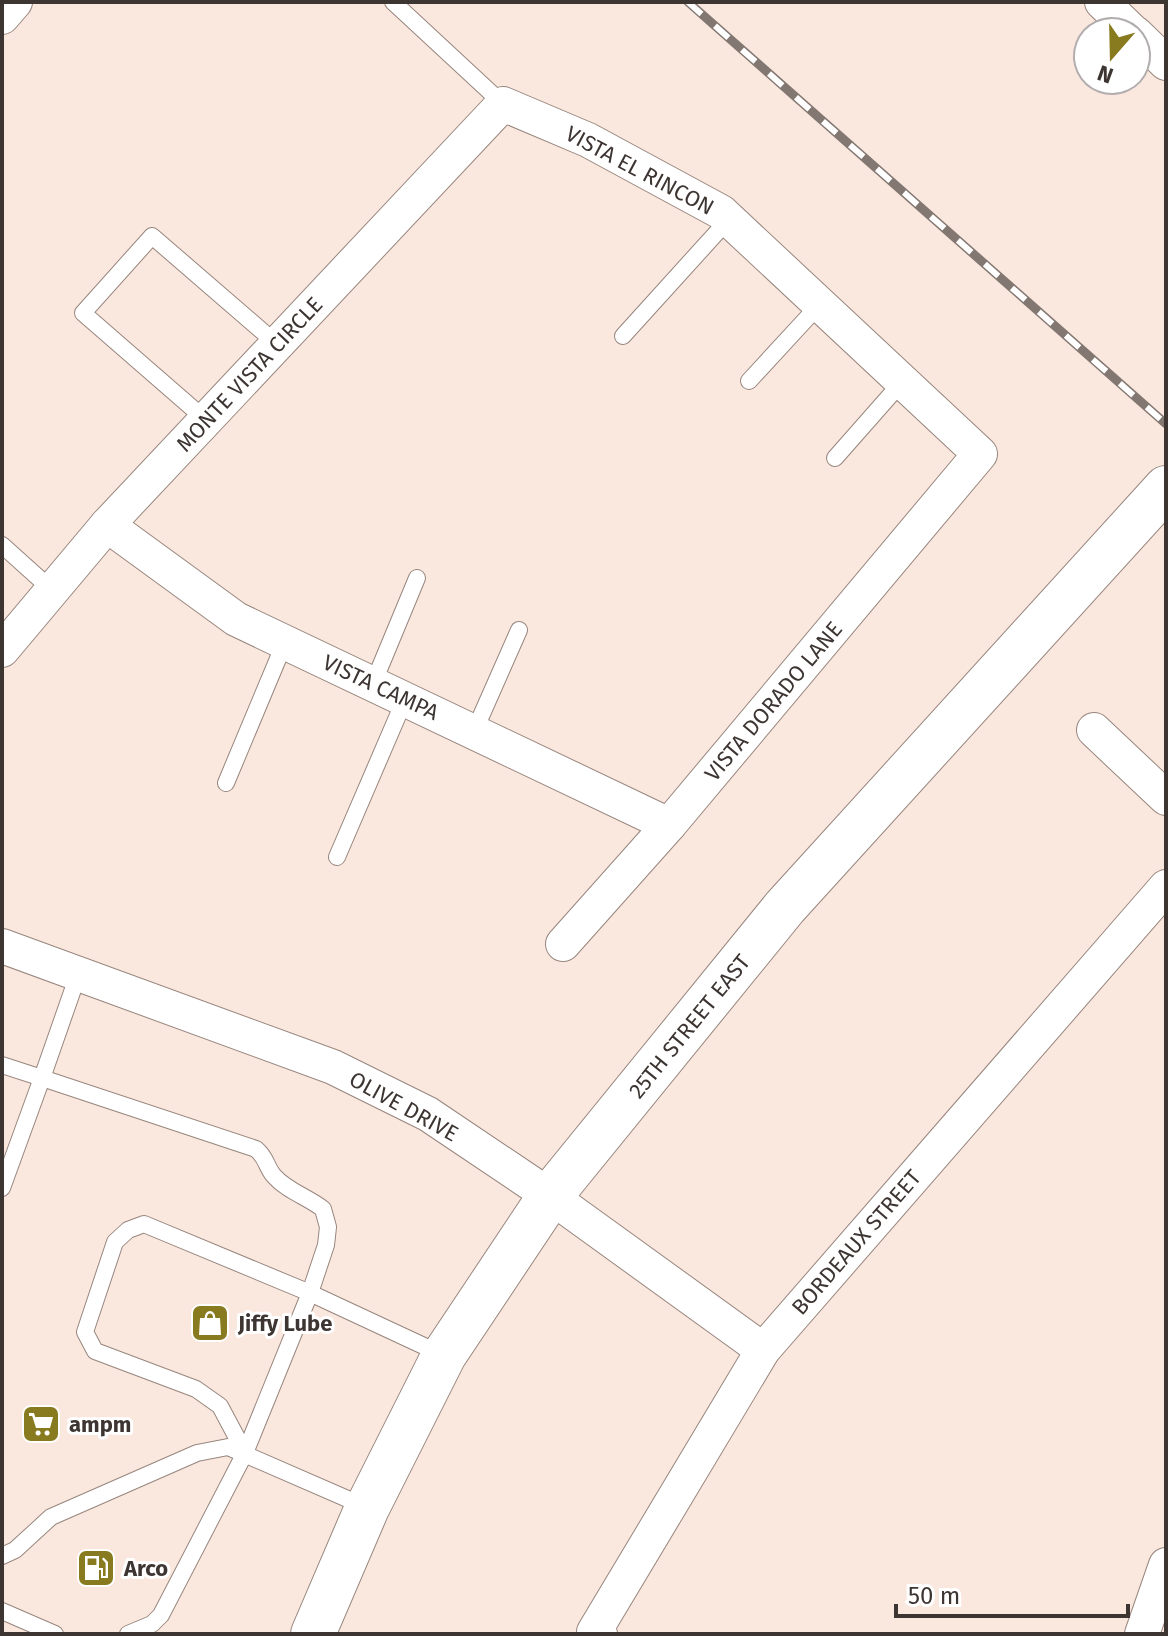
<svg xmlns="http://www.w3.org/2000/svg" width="1168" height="1636" font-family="'Fira Sans',sans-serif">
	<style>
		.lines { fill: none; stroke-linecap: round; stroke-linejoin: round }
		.lane-casing { stroke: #97867e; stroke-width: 18 }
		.street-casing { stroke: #97867e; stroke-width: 36 }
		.secondary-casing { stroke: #97867e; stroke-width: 46 }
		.lane { stroke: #fff; stroke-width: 16 }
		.street { stroke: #fff; stroke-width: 34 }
		.secondary { stroke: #fff; stroke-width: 44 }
		.rail-casing { stroke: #837772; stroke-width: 9 }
		.rail { stroke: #fff; stroke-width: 6; stroke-dasharray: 18; stroke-linecap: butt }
		.labels { text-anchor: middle; stroke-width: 6; stroke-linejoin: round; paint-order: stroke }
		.street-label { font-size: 22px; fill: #3d3532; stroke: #fff }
		.poi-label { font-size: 22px; font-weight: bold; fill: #3d3532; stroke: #fff; text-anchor: start }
	</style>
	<rect width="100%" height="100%" fill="#fae7de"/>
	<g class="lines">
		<g class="lane-casing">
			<g id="lane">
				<path d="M393 2 503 104"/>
				<path d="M623 336 729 219"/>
				<path d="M749 381 820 304"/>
				<path d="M206 420 83 313 152 236 277 344"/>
				<path d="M835 458 902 382"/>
				<path d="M2 545 52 590"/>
				<path d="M373 684 417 578"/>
				<path d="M474 732 519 630"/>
				<path d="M226 783 285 642"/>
				<path d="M337 857 405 699"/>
				<path d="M2 1065 42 1078 78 975"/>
				<path d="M2 1188 42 1078 256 1149C267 1158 266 1167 274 1176 287 1191 308 1197 323 1209L328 1227 326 1245 310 1293 245 1453 161 1615 152 1624 128 1634"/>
				<path d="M245 1453 220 1406 196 1389 95 1351 85 1332 115 1242 128 1230 144 1224 310 1293 441 1354"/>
				<path d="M2 1556 15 1550 51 1517 197 1453 228 1447 366 1507"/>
				<path d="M2 1611 55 1634"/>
			</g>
		</g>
		<g class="street-casing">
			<g id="street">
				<path d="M1102 2 1133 32"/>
				<path d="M2 17 15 2"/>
				<path d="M1136 34 1166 63"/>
				<path d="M107 525 236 619 669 825"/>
				<path d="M2 650 107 525 503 104 588 140 721 212 980 454 669 825 563 944"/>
				<path d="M1094 730 1166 798"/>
				<path d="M2 946 333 1067 428 1114 550 1196 763 1350"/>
				<path d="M600 1634 594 1632 763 1350 1166 887"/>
				<path d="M1142 1634 1166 1565"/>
			</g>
		</g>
		<g class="secondary-casing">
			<path id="secondary" d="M313 1634 367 1508 444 1355 550 1196 785 907 1166 488"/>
		</g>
		<use href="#lane" class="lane"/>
		<use href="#street" class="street"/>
		<use href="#secondary" class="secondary"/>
		<g class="rail-casing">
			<path id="rail" d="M688 2 1166 424"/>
		</g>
		<use href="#rail" class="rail"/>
	</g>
	<defs>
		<g id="shop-square" transform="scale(2)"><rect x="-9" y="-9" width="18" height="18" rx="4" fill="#887a1f" stroke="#fff"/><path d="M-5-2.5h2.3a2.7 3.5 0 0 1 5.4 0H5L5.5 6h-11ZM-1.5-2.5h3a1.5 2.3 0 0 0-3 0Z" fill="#fff"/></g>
		<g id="supermarket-square" transform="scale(2)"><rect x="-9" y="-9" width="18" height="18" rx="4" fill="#887a1f" stroke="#fff"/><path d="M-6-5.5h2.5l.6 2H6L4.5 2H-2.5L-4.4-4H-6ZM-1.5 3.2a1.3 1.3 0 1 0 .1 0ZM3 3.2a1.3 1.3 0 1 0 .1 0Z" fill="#fff"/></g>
		<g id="fuel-square" transform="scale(2)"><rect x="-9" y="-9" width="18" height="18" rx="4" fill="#887a1f" stroke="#fff"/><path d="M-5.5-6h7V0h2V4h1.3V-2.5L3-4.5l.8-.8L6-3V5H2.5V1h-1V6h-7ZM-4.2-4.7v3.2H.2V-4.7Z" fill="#fff"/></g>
	</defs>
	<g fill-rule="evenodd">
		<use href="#shop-square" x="210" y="1323"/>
		<use href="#supermarket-square" x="41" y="1424"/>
		<use href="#fuel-square" x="96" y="1568"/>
	</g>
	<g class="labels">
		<g class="street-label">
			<text transform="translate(640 170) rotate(28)" y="8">VISTA EL RINCON</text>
			<text transform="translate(249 374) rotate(-47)" y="8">MONTE VISTA CIRCLE</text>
			<text transform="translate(381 687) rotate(25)" y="8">VISTA CAMPA</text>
			<text transform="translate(773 701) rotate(-50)" y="8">VISTA DORADO LANE</text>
			<text transform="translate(689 1026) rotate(-51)" y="8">25TH STREET EAST</text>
			<text transform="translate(404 1106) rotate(29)" y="8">OLIVE DRIVE</text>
			<text transform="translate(856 1242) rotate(-49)" y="8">BORDEAUX STREET</text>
		</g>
		<g class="poi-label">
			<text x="238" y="1331">Jiffy Lube</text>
			<text x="69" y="1432">ampm</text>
			<text x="124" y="1576">Arco</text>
		</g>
	</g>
	<rect width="1168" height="1636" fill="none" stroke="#3d3532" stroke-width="8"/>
	<g transform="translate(1112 56) rotate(200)"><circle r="38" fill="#ffffff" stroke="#b1aead" stroke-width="2"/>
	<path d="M0-6L14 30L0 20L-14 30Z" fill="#887a1f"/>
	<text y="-12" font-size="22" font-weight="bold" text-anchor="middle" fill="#3d3532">N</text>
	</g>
	<path d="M896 1604v12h232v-12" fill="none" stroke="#3d3532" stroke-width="4"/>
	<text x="908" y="1604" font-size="24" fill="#3d3532" stroke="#ffffff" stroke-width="6" paint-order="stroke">50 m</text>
</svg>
